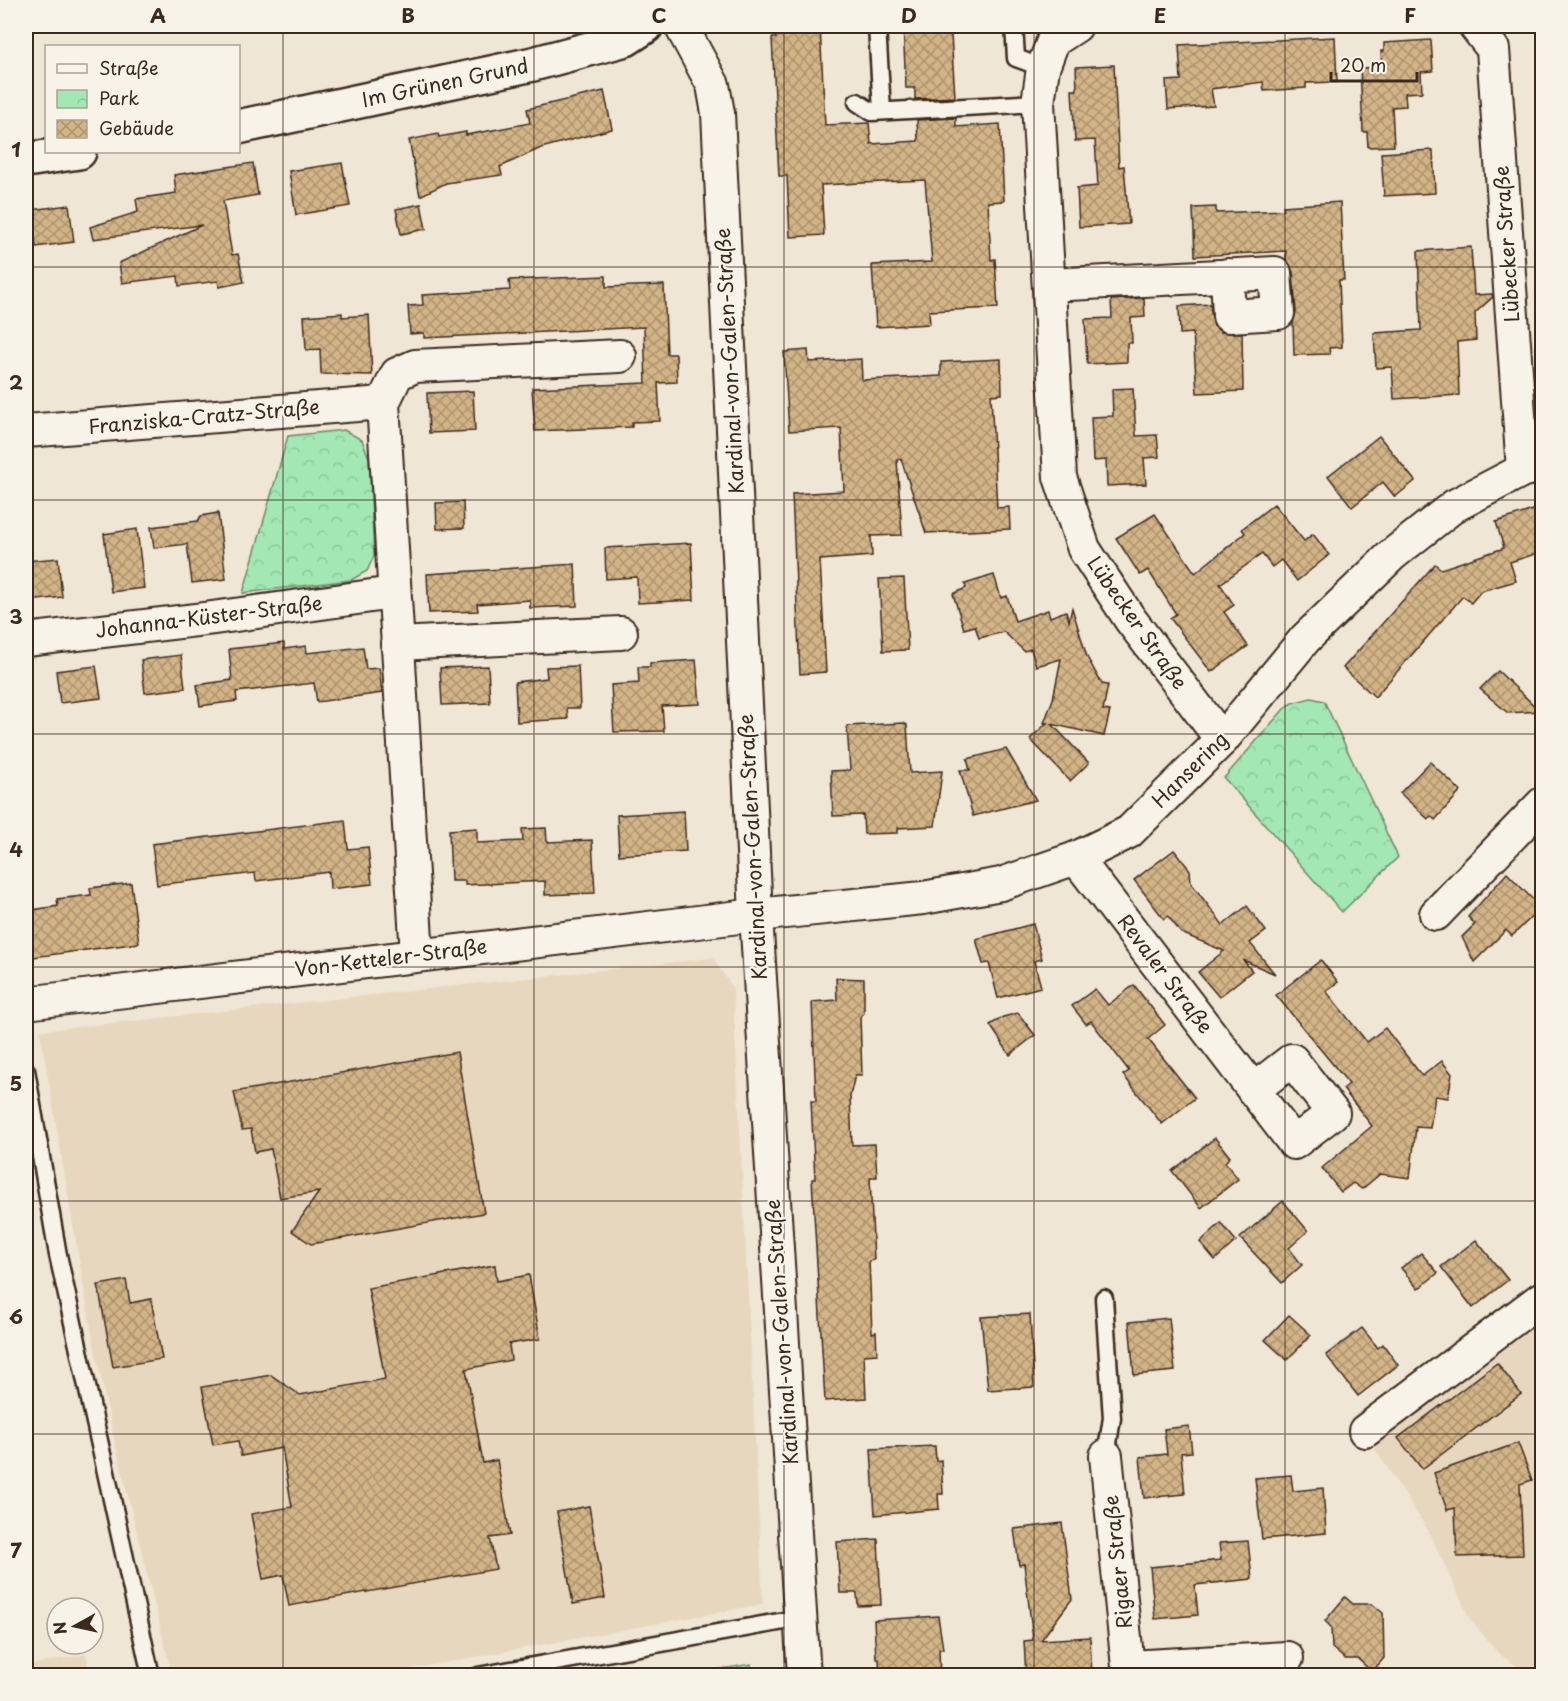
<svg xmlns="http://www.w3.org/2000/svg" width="1568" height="1701" font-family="'Playpen Sans',sans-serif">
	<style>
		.built { fill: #e7d7be }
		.forest { fill: url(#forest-firs); stroke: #6e8869; stroke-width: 1.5 }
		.park { fill: url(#park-crowns); stroke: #6e8869; stroke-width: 1.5 }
		.building { fill: url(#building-cross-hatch); stroke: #3b2a1e; stroke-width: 1.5 }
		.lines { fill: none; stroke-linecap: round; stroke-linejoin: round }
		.lane-casing { stroke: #3b2a1e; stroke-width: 21 }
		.street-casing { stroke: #3b2a1e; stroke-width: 36 }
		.secondary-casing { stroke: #3b2a1e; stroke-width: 38 }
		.lane { stroke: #f7f3e8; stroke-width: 16 }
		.street { stroke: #f7f3e8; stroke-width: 32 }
		.secondary { stroke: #f7f3e8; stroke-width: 33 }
		.grid { fill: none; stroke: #3b2a1e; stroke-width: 1.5; stroke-opacity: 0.55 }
		.labels { text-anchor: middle; stroke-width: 4.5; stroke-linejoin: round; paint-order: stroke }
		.street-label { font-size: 20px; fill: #3b2a1e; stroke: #f7f3e8 }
		.neatline { fill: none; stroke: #3b2a1e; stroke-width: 2 }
		.grid-label { font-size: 20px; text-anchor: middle; font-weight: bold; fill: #3b2a1e }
	</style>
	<defs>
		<pattern id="forest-firs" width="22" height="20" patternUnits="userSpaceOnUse" patternTransform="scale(1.5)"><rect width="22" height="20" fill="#a2e7b4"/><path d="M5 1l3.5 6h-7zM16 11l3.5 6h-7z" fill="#8cc69a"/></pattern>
		<pattern id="park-crowns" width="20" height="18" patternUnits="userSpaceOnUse" patternTransform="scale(1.5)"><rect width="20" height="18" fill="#a2e7b4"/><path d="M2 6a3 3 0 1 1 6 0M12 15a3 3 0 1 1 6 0" fill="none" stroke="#8cc69a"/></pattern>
		<pattern id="building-cross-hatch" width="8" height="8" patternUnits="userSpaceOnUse" patternTransform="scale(1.5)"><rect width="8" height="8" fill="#d3b487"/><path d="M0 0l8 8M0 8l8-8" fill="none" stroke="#ac936e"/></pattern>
	</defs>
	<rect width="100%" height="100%" fill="#f0e6d5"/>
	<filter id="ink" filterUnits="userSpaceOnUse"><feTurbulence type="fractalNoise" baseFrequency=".0167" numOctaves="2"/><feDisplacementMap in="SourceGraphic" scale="12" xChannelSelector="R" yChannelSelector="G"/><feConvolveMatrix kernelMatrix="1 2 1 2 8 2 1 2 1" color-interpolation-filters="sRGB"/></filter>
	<g filter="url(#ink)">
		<g class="built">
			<path d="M713 958 733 988 763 1604 378 1675H172L115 1443 92 1335 40 1031Z"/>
			<path d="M1542 1312V1675H1530L1498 1653 1470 1619 1428 1530 1371 1443Z"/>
			<path d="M86 1654 90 1675H26V1666Z"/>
		</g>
		<path class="forest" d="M751 1664 752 1675H686Z"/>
		<g class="park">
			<path d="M344 430 362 440 369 458 374 556 367 571 351 580 243 593 288 436Z"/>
			<path d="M1311 698 1324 701 1398 857 1342 912 1224 778 1284 709 1292 703Z"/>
		</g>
		<g class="building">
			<path d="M775 26H820L825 125 869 123 871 144 918 141 917 120 956 118V127L1000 124 1004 201 988 202 991 260 995 259 998 308 929 311 930 324 876 327 872 265 932 262 925 180 821 185 824 235 790 237 787 176H779L772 38H776Z"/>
			<path d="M903 26H947V35H951L955 97 915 99V88H906Z"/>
			<path d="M1335 37 1337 82 1306 83V88L1264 91 1263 82 1211 89 1214 106 1168 109 1166 81 1181 80 1179 45Z"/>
			<path d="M1431 40 1433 71 1421 72 1422 92 1405 93 1406 106 1392 107 1394 146 1368 147 1367 132H1363L1360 68 1382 67 1381 51H1384V43Z"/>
			<path d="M1114 65 1119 167 1124 166 1129 224 1079 227 1077 188 1098 186 1095 140 1075 141 1072 90H1077L1076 67Z"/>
			<path d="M604 91 612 129 541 148 500 167 502 175 446 183 420 196 409 140 438 134 439 137 466 132V135L530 123 527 109Z"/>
			<path d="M1433 150 1435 193 1384 196 1381 153Z"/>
			<path d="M253 163 258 195 223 201 232 255 238 254 244 282 219 287 218 281 179 286 178 276 122 283 119 263 202 225 93 239 90 227 138 212 136 199 176 193 174 175Z"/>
			<path d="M342 163 350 206 296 215 289 171Z"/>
			<path d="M1340 202 1344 280H1339L1342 347 1329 348 1330 354 1294 355 1293 323 1296 312 1293 272 1286 260V251L1195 256 1193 208 1216 207V213L1284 210 1283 206Z"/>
			<path d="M421 204 426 229 401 234 396 209Z"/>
			<path d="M69 205 74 242 36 247 31 210Z"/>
			<path d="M1471 247 1474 295 1492 294 1493 297 1475 313 1476 340 1457 342 1459 395 1394 399 1392 367 1376 368 1374 333 1421 330 1418 251Z"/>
			<path d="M606 276V287L664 285 667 354H676L677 382 658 383 660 421 632 422V427L535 431 532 388 646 383 644 327 424 338V333L410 334 408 306 423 305 422 295 510 290 509 280Z"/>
			<path d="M1144 298 1145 317 1131 318 1132 343H1127V362L1087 364 1085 319 1112 318 1111 300Z"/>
			<path d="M1210 304 1214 326 1221 332 1242 333 1243 391 1197 393 1193 333 1180 334 1179 306Z"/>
			<path d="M342 313V317L369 315 372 375 321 374 320 349 306 350 304 316Z"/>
			<path d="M808 350 809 362 861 359 862 380 941 376V362L1001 359 1002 394 991 395 997 508 1009 507 1010 529 926 533 901 459 897 460 902 535 871 536 872 556 820 560 826 672 800 674 792 494 844 491 841 428 789 431 784 352Z"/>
			<path d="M1133 388 1136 436 1157 435 1159 457 1144 458 1146 484 1107 486 1106 460 1093 461 1091 417 1113 416 1112 389Z"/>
			<path d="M473 391 475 431 429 433 427 393Z"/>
			<path d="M1379 436 1415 481 1395 497 1383 482 1352 507 1328 476Z"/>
			<path d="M463 502 464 528 437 529 436 503Z"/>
			<path d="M1274 504 1304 541 1313 534 1329 555 1297 581 1281 560 1272 567 1262 554 1220 584 1234 605 1224 612 1248 646 1211 672 1170 618 1176 614 1148 570 1140 575 1116 538 1155 514 1195 573 1245 533 1242 529Z"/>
			<path d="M1542 507V552L1510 562 1516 581 1481 591 1471 603 1463 596 1375 697 1343 668 1435 564 1441 569 1504 548 1496 522Z"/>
			<path d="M218 513 226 579 192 583 187 544 154 548 151 527 198 521 201 516Z"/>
			<path d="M137 529 144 588 111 592 104 534Z"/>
			<path d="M691 543 694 600 638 603 637 577 606 579 605 548Z"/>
			<path d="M58 558 62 597 30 601 26 561Z"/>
			<path d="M575 564 577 606 530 608V600L477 604 478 611 429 613 427 574Z"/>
			<path d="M994 575 1001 598 1007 596 1015 621 1048 610 1050 617 1066 611 1069 621 1072 608 1087 657 1102 684 1108 685 1103 710 1110 711 1104 736 1052 724 1089 763 1070 781 1030 739 1047 723H1044L1053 699 1061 659 1036 666 1031 649 1024 651 1004 632 979 638 975 626 964 629 953 594 966 588 965 584Z"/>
			<path d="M904 578 908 650 883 651 879 579Z"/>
			<path d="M284 643V649L306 646 307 653 363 647 366 669 379 668 382 693 317 702 314 683 236 692 237 701 200 706 197 685 232 680 229 649Z"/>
			<path d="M181 655 185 688 145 693 141 660Z"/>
			<path d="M696 660 700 704 662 706 664 731 614 732 611 685 639 683 638 667H650V663Z"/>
			<path d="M96 666 101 698 60 703 56 671Z"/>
			<path d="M488 666 490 703 442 705 440 668Z"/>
			<path d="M578 666 580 708H567L568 719 517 722 515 682 547 678 546 667Z"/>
			<path d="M1498 671 1540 711 1508 713 1480 689Z"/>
			<path d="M904 723 907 725 910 773 942 771 935 826 898 828V833L864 834 863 815 833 816 831 771 850 770 847 726Z"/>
			<path d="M1006 749 1036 800 973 816 960 770H970L967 759Z"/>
			<path d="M1430 762 1461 791 1435 820 1431 816 1428 819 1400 793Z"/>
			<path d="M684 811 686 851 619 855 617 815Z"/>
			<path d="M345 820 348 849 368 847 372 884 330 889 329 872 256 881 255 873 157 885 152 844Z"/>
			<path d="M477 828V843L523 841 522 829 546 828 547 842 592 840 595 893 545 895V881L465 885V881H451L449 830Z"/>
			<path d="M1174 850 1190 870 1191 883 1223 925 1247 906 1266 931 1250 943 1275 974 1243 960 1252 971 1219 997 1198 972 1224 951 1181 933 1168 916 1164 919 1134 880Z"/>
			<path d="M1507 873 1541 908 1512 936 1506 930 1474 962 1462 937 1475 924 1468 917Z"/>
			<path d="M131 883 139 943 26 958V911L58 906 57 899 91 895 90 888Z"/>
			<path d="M1033 924 1042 959 1034 961 1041 987 998 998 989 963 983 964 976 939Z"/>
			<path d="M1321 960 1338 982 1326 991 1367 1042 1385 1028 1422 1076 1442 1061 1452 1074 1448 1098 1435 1096 1430 1128 1416 1127 1410 1178 1380 1174 1362 1189 1353 1183 1341 1192 1322 1168 1372 1126 1343 1089 1349 1084 1276 995Z"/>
			<path d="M836 978 864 979V1013L860 1017 862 1075H855L850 1096 852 1145 875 1144 877 1177H870L874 1260 869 1261 872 1333 876 1332 877 1354 864 1355 866 1398 825 1401 812 1179H815L811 1101H816L812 1002 837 1000Z"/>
			<path d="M1134 985 1165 1025 1148 1039 1195 1098 1162 1124 1123 1075 1129 1071 1091 1021 1086 1024 1072 1006 1095 989 1108 1005Z"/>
			<path d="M1018 1013 1035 1035 1010 1055 990 1025 1003 1017Z"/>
			<path d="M457 1052 484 1213 311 1244 292 1231 319 1192 280 1198 271 1149 255 1152 251 1129 242 1130 234 1092Z"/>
			<path d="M1215 1138 1230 1157 1225 1162 1238 1179 1201 1208 1172 1171Z"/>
			<path d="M1283 1201 1308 1231 1289 1248 1302 1265 1282 1283 1240 1238Z"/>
			<path d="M1221 1223 1236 1241 1215 1260 1200 1242Z"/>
			<path d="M1476 1240 1508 1280 1473 1308 1441 1267Z"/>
			<path d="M1421 1253 1438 1273 1418 1289 1401 1268Z"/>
			<path d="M495 1265 497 1281 529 1275 540 1339 509 1344 511 1360 466 1369 483 1463 497 1460 510 1535 490 1538 496 1569 289 1606 283 1575 263 1579 251 1514 292 1507 282 1448 241 1456 238 1441 213 1445 202 1387 271 1375 300 1395 385 1379 368 1288Z"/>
			<path d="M126 1280 130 1303 151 1299 162 1359 113 1367 98 1285Z"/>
			<path d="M1030 1314 1034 1387 988 1390 981 1317Z"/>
			<path d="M1289 1315 1311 1335 1287 1360 1265 1340Z"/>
			<path d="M1169 1318 1175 1371 1134 1375 1129 1322Z"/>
			<path d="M1362 1328 1378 1348 1383 1344 1398 1365 1358 1396 1326 1355Z"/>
			<path d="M1497 1363 1521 1394 1422 1469 1398 1438Z"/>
			<path d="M1189 1426 1192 1452 1181 1453 1185 1494 1144 1498 1140 1457 1167 1454 1164 1429Z"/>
			<path d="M1518 1443 1532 1480 1520 1484 1523 1555 1457 1557 1455 1508 1447 1510 1434 1473Z"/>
			<path d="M935 1446 936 1461 941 1460 943 1494H938L939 1509 875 1515 871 1449Z"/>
			<path d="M1291 1475 1293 1491 1323 1488 1326 1533 1262 1539 1255 1478Z"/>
			<path d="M589 1506 605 1598 573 1604 557 1512Z"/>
			<path d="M1062 1523 1072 1599 1041 1640 1090 1637 1092 1676H1026L1024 1641 1033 1640 1024 1564 1019 1565 1014 1529Z"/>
			<path d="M878 1539 881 1605 858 1606 857 1593H840L837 1542Z"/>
			<path d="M1248 1541 1252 1579 1195 1585 1198 1615 1155 1619 1150 1567 1221 1560 1219 1543Z"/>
			<path d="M1345 1597 1353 1604H1372L1383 1613 1384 1658 1372 1672 1358 1659H1345L1332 1648 1331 1627 1325 1621Z"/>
			<path d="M938 1616 943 1649H939L940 1676H880L879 1659H876L874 1620Z"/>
		</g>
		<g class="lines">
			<g class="lane-casing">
				<g id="lane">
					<path d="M877 26 882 111"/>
					<path d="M1014 26 1016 58 1043 68"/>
					<path d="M857 102 872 112 1038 103"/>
					<path d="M26 1070 58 1255 151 1676"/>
					<path d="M1104 1298 1112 1418 1106 1456"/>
					<path d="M478 1676 801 1618"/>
				</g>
			</g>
			<g class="street-casing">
				<g id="street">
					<path d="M681 26 713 85 718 113 756 915 804 1676"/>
					<path d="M1076 26 1053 41 1043 68 1038 103 1060 477 1084 549 1130 619 1222 740"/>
					<path d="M1475 26 1493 49 1523 470"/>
					<path d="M1050 285 1275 273 1278 313 1229 316 1227 275"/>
					<path d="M26 431 383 403"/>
					<path d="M26 640 213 618 393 593"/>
					<path d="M397 644 621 633"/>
					<path d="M1076 858 1294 1143 1333 1113 1292 1060 1253 1090"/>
					<path d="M1436 914 1542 804"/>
					<path d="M417 955 383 403 397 374 415 366 620 356"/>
					<path d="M26 1003 756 915 923 898 1001 884 1076 858 1129 832 1222 740 1305 639 1392 555 1454 506 1523 470 1542 467"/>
					<path d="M1365 1431 1542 1298"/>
					<path d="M1106 1456 1129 1676"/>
					<path d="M1129 1667 1287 1658"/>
				</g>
			</g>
			<g class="secondary-casing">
				<g id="secondary">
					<path d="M238 127 533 64 626 39 646 26"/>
					<path d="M26 160 79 152"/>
				</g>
			</g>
			<use href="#lane" class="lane"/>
			<use href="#street" class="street"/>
			<use href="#secondary" class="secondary"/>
		</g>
	</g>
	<path class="grid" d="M283 26V1676M534 26V1676M784 26V1676M1034 26V1676M1285 26V1676M26 267H1542M26 500H1542M26 734H1542M26 967H1542M26 1201H1542M26 1434H1542"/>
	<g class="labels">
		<g class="street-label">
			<text transform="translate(445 83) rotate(-12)" y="7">Im Grünen Grund</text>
			<text transform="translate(1507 244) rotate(-94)" y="7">Lübecker Straße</text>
			<text transform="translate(730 361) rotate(-93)" y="7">Kardinal-von-Galen-Straße</text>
			<text transform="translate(204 417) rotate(-5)" y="7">Franziska-Cratz-Straße</text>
			<text transform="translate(209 617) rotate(-7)" y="7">Johanna-Küster-Straße</text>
			<text transform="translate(1137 623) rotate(55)" y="7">Lübecker Straße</text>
			<text transform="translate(1190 770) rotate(-45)" y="7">Hansering</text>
			<text transform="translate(753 847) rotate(-93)" y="7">Kardinal-von-Galen-Straße</text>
			<text transform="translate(391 958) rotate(-7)" y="7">Von-Ketteler-Straße</text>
			<text transform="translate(1165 974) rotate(53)" y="7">Revaler Straße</text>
			<text transform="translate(782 1332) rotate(-94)" y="7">Kardinal-von-Galen-Straße</text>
			<text transform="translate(1118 1562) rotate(-96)" y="7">Rigaer Straße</text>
		</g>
	</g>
	<rect width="1568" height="1701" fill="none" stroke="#f7f3e8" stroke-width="66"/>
	<rect x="45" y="45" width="195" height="108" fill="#f7f3e8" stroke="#aca397" stroke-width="1.5"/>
	<rect x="57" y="64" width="30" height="9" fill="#f7f3e8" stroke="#aca397" stroke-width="1.5"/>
	<text x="99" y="75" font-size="18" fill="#3b2a1e">Straße</text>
	<rect x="57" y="90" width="30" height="18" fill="url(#park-crowns)" stroke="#aca397" stroke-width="1.5"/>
	<text x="99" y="105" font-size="18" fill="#3b2a1e">Park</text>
	<rect x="57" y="120" width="30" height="18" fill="url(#building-cross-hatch)" stroke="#aca397" stroke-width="1.5"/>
	<text x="99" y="135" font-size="18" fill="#3b2a1e">Gebäude</text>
	<g transform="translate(75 1626) rotate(262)"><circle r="28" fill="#f7f3e8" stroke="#aca397" stroke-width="1.5"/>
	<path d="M0-4.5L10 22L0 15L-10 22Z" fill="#3b2a1e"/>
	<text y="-9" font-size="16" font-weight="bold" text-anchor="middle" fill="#3b2a1e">N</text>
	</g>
	<path d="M1331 72v9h86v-9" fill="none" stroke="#3b2a1e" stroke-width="3"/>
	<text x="1340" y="72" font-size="18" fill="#3b2a1e" stroke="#f7f3e8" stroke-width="4.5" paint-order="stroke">20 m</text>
	<rect x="33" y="33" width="1502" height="1635" class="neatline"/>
	<g class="grid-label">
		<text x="158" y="23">A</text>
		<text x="408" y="23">B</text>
		<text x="659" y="23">C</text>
		<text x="909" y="23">D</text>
		<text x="1160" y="23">E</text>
		<text x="1410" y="23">F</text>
		<text x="16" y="157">1</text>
		<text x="16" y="390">2</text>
		<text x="16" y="624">3</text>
		<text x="16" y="857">4</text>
		<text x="16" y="1091">5</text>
		<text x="16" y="1324">6</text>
		<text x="16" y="1558">7</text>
	</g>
</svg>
